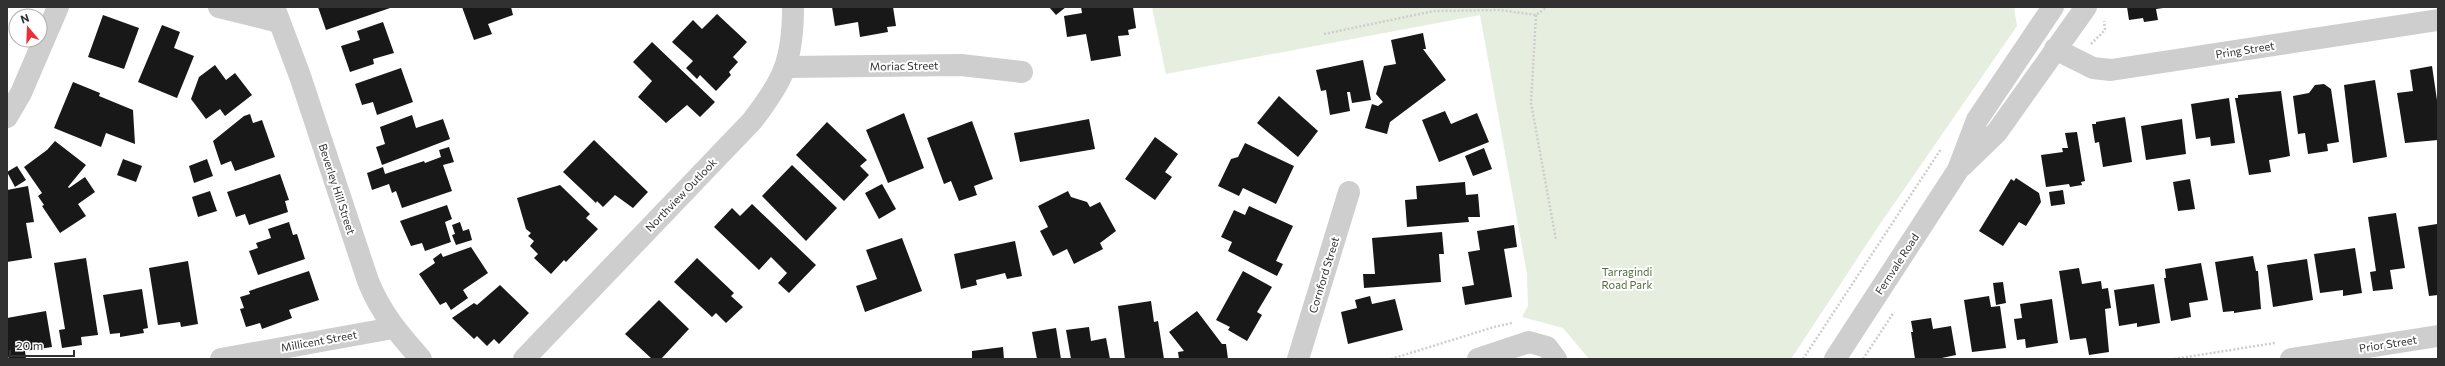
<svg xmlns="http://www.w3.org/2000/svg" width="2445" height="366" font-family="Commissioner,sans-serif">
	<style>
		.green { fill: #e6eedf }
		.building { fill: #181818 }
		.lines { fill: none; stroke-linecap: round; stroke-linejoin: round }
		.path { stroke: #cecece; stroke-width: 2.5; stroke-dasharray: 2 2; stroke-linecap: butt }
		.minor { stroke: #cecece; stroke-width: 22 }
		.labels { text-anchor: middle; stroke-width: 4; stroke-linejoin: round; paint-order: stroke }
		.street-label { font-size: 11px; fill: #313131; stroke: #fff }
		.park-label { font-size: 11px; fill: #516e3c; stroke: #fff }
	</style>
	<rect width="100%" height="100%" fill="#fff"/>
	<path class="green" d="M1152 7H2014L2017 26 1880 224 1791 359H1589L1563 328 1522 317 1528 306 1527 274 1480 15 1166 74Z"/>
	<g class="building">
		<path d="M318 7H393L326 30Z"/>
		<path d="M462 7H511L513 15 488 24 492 34 474 40Z"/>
		<path d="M832 7H893L896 26 887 27 888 32 860 37 858 22 835 26Z"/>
		<path d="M1049 7H1066L1056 15Z"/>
		<path d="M1081 7H1133L1136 28 1128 30 1129 35 1118 36 1121 56 1091 61 1086 34 1067 37 1064 16 1082 13Z"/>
		<path d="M2127 7H2163V8L2156 9 2158 20 2144 22 2143 18 2129 20Z"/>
		<path d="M717 14 747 42 733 57 738 62 729 72 731 75 716 91 700 75 697 79 686 68 693 61 672 42 693 20 702 29Z"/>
		<path d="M103 15 139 28 124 69 88 57Z"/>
		<path d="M383 22 394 53 373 59 374 64 350 72 341 46 360 40 357 31Z"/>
		<path d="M162 25 180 32 174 48 194 56 177 98 138 82Z"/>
		<path d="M1423 33 1426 49H1423L1446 80 1390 122 1387 134 1365 128 1372 104 1378 106 1383 102 1376 94 1384 66 1396 64 1391 40Z"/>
		<path d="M652 42 715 102 700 117 687 105 666 123 638 97 652 81 633 62Z"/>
		<path d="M1363 60 1371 100 1352 103 1350 92H1347L1350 111 1330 115 1326 90 1321 91 1316 70Z"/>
		<path d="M215 65 226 80 235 73 252 95 225 116 220 109 206 119 191 99 199 77Z"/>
		<path d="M2432 66 2438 107V140L2405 143 2397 93 2413 91 2410 70Z"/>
		<path d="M401 68 413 102 377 115 373 102 362 105 355 84Z"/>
		<path d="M2375 80 2387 157 2353 163 2344 85Z"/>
		<path d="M73 82 100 93 99 96 133 110 135 144 106 133 101 147 54 128Z"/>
		<path d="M2324 84 2331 89 2339 142 2327 144 2328 151 2308 154 2305 133 2298 134 2293 96 2309 93 2315 85Z"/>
		<path d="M2281 91 2290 156 2269 160 2271 172 2249 175 2235 98H2238V95Z"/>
		<path d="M1279 96 1318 131 1298 157 1257 123Z"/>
		<path d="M2229 98 2235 143 2211 146 2210 137 2196 139 2191 104Z"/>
		<path d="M1445 111 1451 124 1477 113 1489 142 1439 162 1422 120Z"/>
		<path d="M904 113 924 168 888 183 866 130Z"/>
		<path d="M250 114 253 123 262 120 275 157 235 171 231 161 221 165 213 141 244 116Z"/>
		<path d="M412 115 416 128 443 119 450 139 382 165 376 147 385 144 380 127Z"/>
		<path d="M2125 117 2132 162 2103 167 2099 142 2095 143 2092 124H2096V122Z"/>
		<path d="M1089 119 1095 149 1020 162 1014 133Z"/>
		<path d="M2182 119 2186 154 2146 160 2141 126Z"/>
		<path d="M972 121 993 179 974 186 977 195 959 201 951 181 944 184 927 138Z"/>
		<path d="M827 122 867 160 860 166 869 175 844 201 796 155Z"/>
		<path d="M2077 132 2085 181 2081 182 2082 185 2070 187 2069 184 2046 187 2041 155 2063 152 2062 148H2068L2065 133Z"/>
		<path d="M1155 137 1178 154 1165 172 1172 177 1155 200 1125 179Z"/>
		<path d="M594 140 648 192 633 208 615 195 603 207 597 201 596 203 563 172Z"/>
		<path d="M55 141 86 165 68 187 69 188 85 177 95 192 78 204 86 216 60 233 42 206 44 205 38 196 42 193 24 167 47 150Z"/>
		<path d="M1245 143 1294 166 1276 204 1243 188 1239 196 1218 186 1231 159 1238 157Z"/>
		<path d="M449 147 454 162 443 165 452 191 402 208 396 191 392 193 389 184 372 190 367 173 383 167 385 174 424 161 425 163 441 157 439 150Z"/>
		<path d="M1484 148 1492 169 1473 176 1465 156Z"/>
		<path d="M123 159 142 166 136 182 117 175Z"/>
		<path d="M207 159 213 176 194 183 189 166Z"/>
		<path d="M792 165 837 208 806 241 762 196Z"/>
		<path d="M17 166 26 180 15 187 7 172Z"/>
		<path d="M280 174 289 200 285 201 288 212 249 225 245 214 236 217 227 192Z"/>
		<path d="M2016 178 2039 193 2041 202 2026 226 2019 222 2003 246 1979 231 2011 179 2014 181Z"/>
		<path d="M2190 179 2195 209 2178 211 2173 182Z"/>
		<path d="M1465 182 1466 195 1478 194 1480 217H1468L1469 222 1407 227 1405 200 1417 199 1416 186Z"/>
		<path d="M882 184 896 209 879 219 865 193Z"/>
		<path d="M560 185 590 214 586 218 598 229 566 262 564 260 551 274 534 258 538 254 530 246 534 241 528 236 531 233 526 229 517 198Z"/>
		<path d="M28 186 34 222 26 223 32 258 7 262V190Z"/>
		<path d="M2063 190 2065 204 2051 206 2049 192Z"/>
		<path d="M210 191 217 211 198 217 192 197Z"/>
		<path d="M1068 191 1071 197 1087 202 1090 207 1100 202 1116 231 1100 243 1103 249 1074 264 1067 249 1053 256 1040 231 1048 227 1038 206Z"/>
		<path d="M752 204 816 265 789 293 778 283 787 273 771 257 759 270 714 227 732 208 740 216Z"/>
		<path d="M447 205 452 219 445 222 451 242 425 251 422 243 411 246 400 221Z"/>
		<path d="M1249 206 1293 226 1276 261 1283 264 1277 276 1228 251 1232 242 1221 237 1234 210 1245 215Z"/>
		<path d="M2396 213 2405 268 2390 270 2393 289 2373 291 2370 272 2376 271 2368 217Z"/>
		<path d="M289 222 293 235 297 234 305 259 258 275 249 251 258 248 256 243 271 238 268 229Z"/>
		<path d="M460 222 463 231 469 229 472 240 456 245 452 235 455 234 452 225Z"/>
		<path d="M2437 224 2438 295 2429 296 2418 227Z"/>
		<path d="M1514 225 1517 247 1504 249 1512 297 1465 305 1462 287 1474 285 1468 252 1480 250 1477 231Z"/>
		<path d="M1442 232 1444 254H1439L1441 282 1364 288 1363 274H1375L1372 238Z"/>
		<path d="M902 238 922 291 865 312 856 286 877 279 866 250Z"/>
		<path d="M1015 241 1022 276 1007 279 1005 273 976 280 977 285 961 289 954 254Z"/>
		<path d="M471 247 488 273 463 290 468 298 451 310 446 302 440 305 419 274 435 263 433 259 441 253 443 257Z"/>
		<path d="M2355 248 2362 293 2343 296V290L2320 293 2314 254Z"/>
		<path d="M2253 256 2256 271H2258L2261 309 2234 313V311L2223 312 2215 262Z"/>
		<path d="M86 258 98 335 81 337 82 345 62 348 59 330 65 329 54 263Z"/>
		<path d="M697 258 734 293 731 296 743 307 726 323 716 313 712 317 674 282Z"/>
		<path d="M2307 259 2313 300 2273 307 2267 265Z"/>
		<path d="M188 261 198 324 181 327 180 322 158 325 149 268Z"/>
		<path d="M2201 263 2208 300 2189 303 2191 317 2171 321 2164 278H2166L2165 269Z"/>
		<path d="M2079 268 2082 284 2101 281 2102 289 2108 288 2111 308 2105 309 2109 352 2089 355 2086 338 2070 340 2059 271Z"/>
		<path d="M309 271 319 300 289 310 292 318 262 329 260 323 246 327 240 309 244 308 240 297 250 294 249 291Z"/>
		<path d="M1243 271 1272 287 1257 312 1262 315 1247 341 1228 330 1230 327 1216 320Z"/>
		<path d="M2003 282 2006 303 1996 305 1993 283Z"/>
		<path d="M2154 284 2160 323 2137 327V323L2119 326 2114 290Z"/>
		<path d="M500 285 529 313 499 344 494 339 487 346 477 336 474 339 452 318 474 303 477 305Z"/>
		<path d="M142 289 148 328 143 329 144 333 120 337V333L110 334 103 295Z"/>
		<path d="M1370 296 1372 304 1395 299 1403 330 1348 344 1341 312 1357 308 1355 300Z"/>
		<path d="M1989 296 1991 307 2000 306 2006 348 1972 352 1964 300Z"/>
		<path d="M2052 299 2058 343 2026 348 2025 339 2017 340 2014 319 2022 318 2020 304Z"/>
		<path d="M659 300 689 329 661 359H652L625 334Z"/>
		<path d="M1151 301 1154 322 1158 321 1164 359H1125L1118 306Z"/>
		<path d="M46 311 52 347 25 351 26 359H9L7 354V318Z"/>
		<path d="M1197 311 1222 344H1226L1228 359H1179L1178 352 1184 351 1169 332Z"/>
		<path d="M1931 318 1933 329 1951 326 1956 355 1937 359H1915L1911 332H1913L1911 321Z"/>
		<path d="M1089 327 1091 341 1106 338 1110 359H1071L1066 330Z"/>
		<path d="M1056 328 1061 359H1037L1032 332Z"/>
		<path d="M1003 347 1004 359H972V351Z"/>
	</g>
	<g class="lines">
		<g class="path">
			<path d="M1536 15 1531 103 1556 240"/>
			<path d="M1324 34 1434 11 1500 10 1536 15 1547 7"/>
			<path d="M2091 44 2105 30 2104 21"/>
			<path d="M1391 359 1494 327 1512 323"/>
			<path d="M1803 359 1941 149"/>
			<path d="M1863 359 1894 312"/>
			<path d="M2174 359 2275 343"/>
		</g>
		<g class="minor">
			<path d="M219 7 279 22"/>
			<path d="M274 7 300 76 368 281C381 313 398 333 421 359"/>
			<path d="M2055 49 2093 68 2111 70 2438 20"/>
			<path d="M786 67 961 65 1022 72"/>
			<path d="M7 117 21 93 58 7"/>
			<path d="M1962 166 1997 132 2086 7"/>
			<path d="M221 359 393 328"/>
			<path d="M524 359 752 121C784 80 793 60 793 7"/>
			<path d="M1298 359 1349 192"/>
			<path d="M1478 359 1529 342 1547 347 1556 359"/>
			<path d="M1835 359 1958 170 1977 120 2053 7"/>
			<path d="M2291 359 2438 336"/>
		</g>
	</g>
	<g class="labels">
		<g class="street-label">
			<text transform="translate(2245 50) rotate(-9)" y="4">Pring Street</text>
			<text transform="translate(904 66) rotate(-1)" y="4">Moriac Street</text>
			<text transform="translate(337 189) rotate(72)" y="4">Beverley Hill Street</text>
			<text transform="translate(681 195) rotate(-46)" y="4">Northview Outlook</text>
			<text transform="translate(1897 264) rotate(-57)" y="4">Fernvale Road</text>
			<text transform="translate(1324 275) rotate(-73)" y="4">Cornford Street</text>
			<text transform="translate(319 341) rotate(-10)" y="4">Millicent Street</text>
			<text transform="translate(2388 344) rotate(-9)" y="4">Prior Street</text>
		</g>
		<g class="park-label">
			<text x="1627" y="276">Tarragindi<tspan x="1627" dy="13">Road Park</tspan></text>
		</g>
	</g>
	<rect width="2445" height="366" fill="none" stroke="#313131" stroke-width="16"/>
	<g transform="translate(28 28) rotate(341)"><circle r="19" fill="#ffffff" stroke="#adadad"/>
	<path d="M0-3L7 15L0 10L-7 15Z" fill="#ea3034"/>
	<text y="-6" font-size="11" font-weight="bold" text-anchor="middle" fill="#313131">N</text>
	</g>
	<path d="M10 350v6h64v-6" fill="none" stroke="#313131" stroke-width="2"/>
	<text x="16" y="350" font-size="12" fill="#313131" stroke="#ffffff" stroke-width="3" paint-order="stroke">20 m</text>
</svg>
